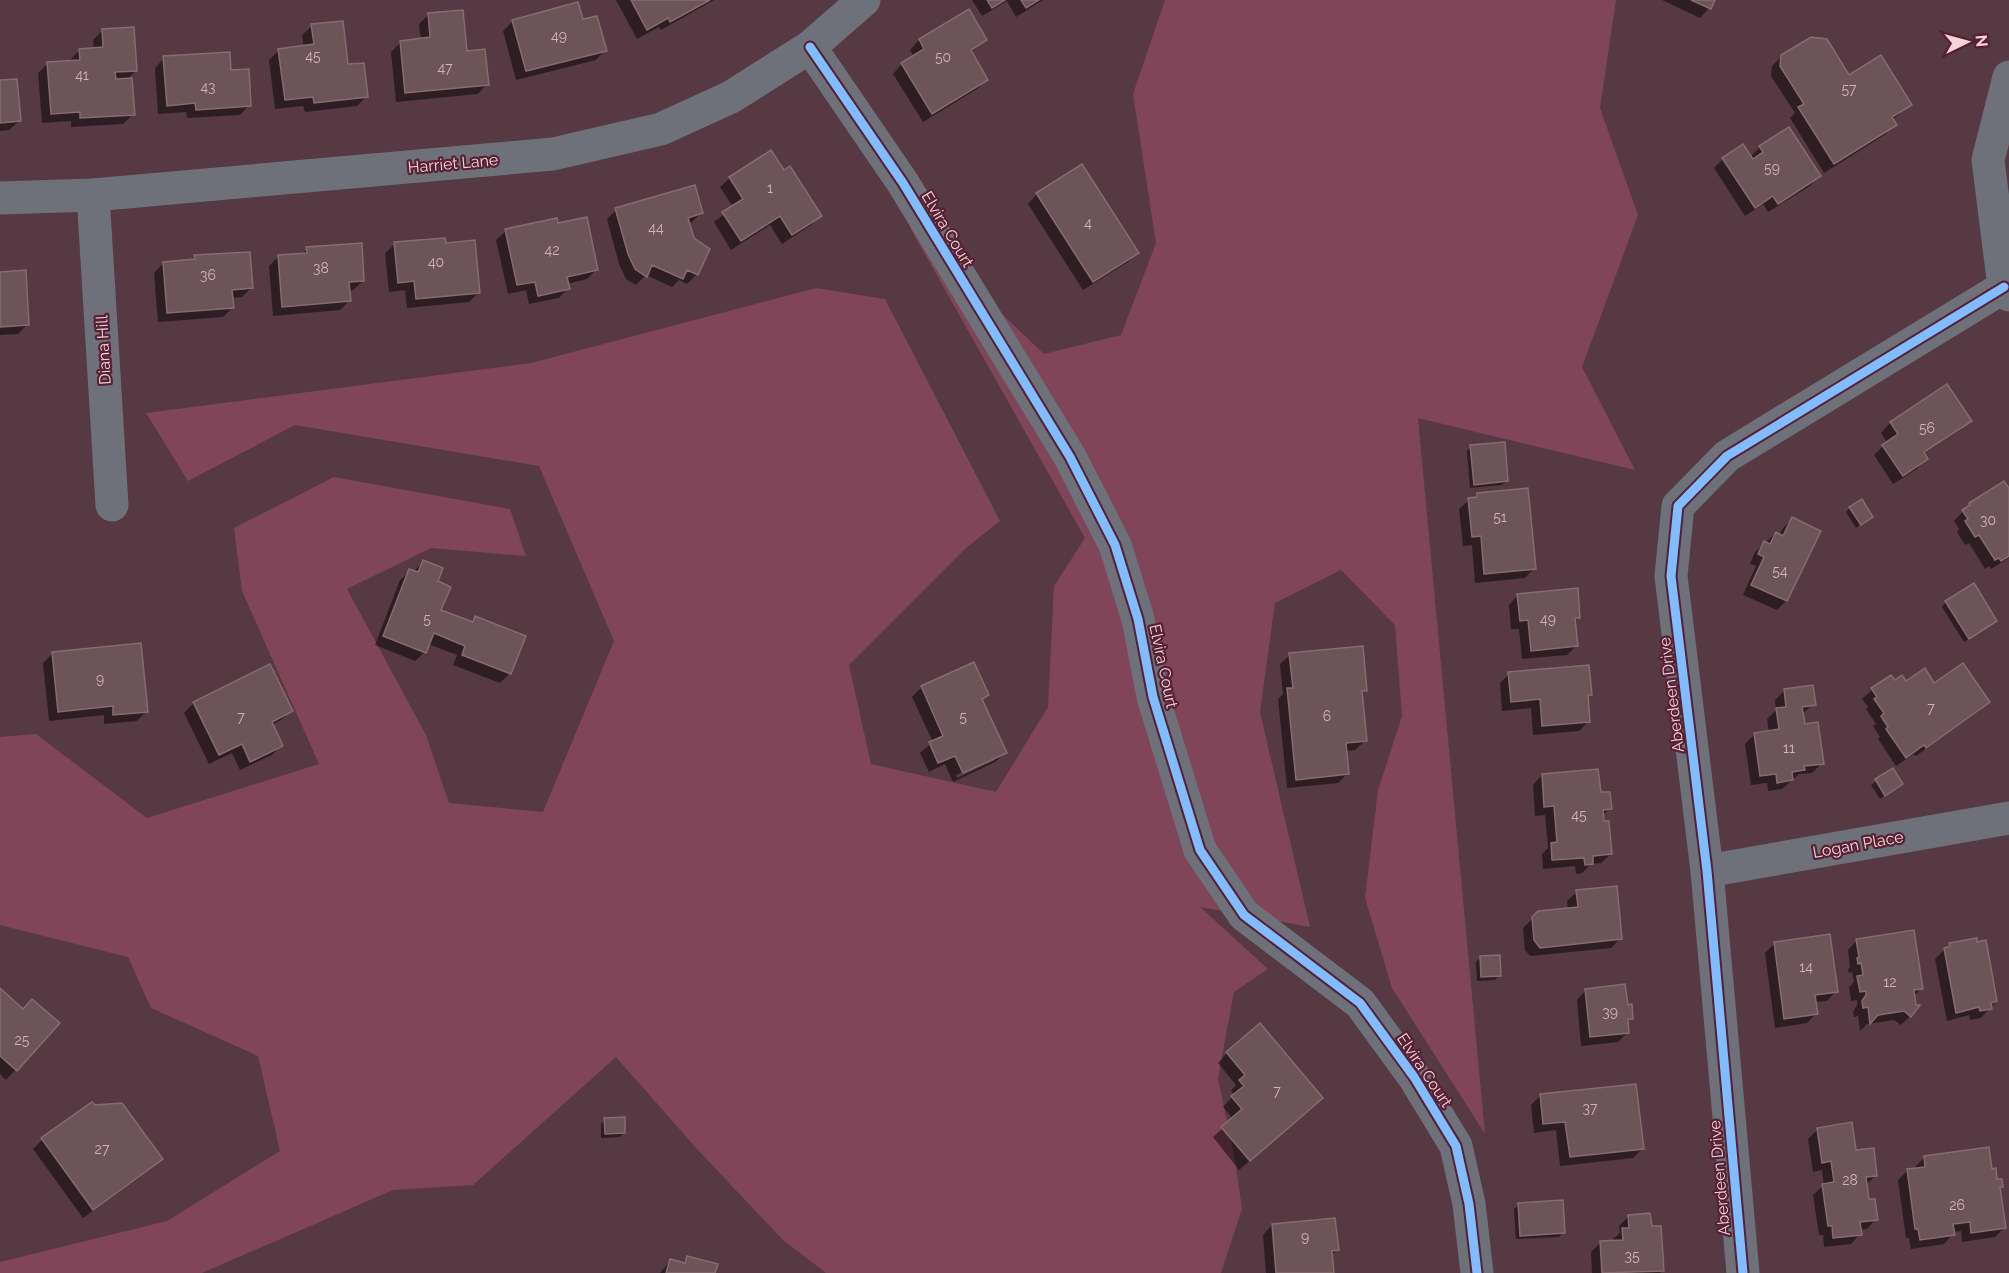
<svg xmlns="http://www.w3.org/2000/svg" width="2009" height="1273" font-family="Raleway,sans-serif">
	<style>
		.green { fill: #804558 }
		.shadow { fill: #0007; fill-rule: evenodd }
		.building { fill: #6d5458; stroke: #866c70; stroke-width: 1.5 }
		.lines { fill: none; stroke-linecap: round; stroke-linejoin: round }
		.minor { stroke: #6e7179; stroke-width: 33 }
		.cycleway-casing { stroke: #572134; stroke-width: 13 }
		.cycleway { stroke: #80bcff; stroke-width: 9 }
		.labels { text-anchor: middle; stroke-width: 4.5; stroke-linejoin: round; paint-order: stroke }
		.number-label { font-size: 14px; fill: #d4b2ba }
		.street-label { font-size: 16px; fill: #f6d2db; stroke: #572134 }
	</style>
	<rect width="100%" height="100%" fill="#563942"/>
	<path class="green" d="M1165 0H1616L1600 108 1638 215 1582 367 1635 470 1418 418 1485 1134 1392 988 1365 898 1378 790 1402 716 1395 625 1341 570 1275 603 1260 712 1310 927 1200 907 1268 969 1234 992 1218 1078 1235 1160 1242 1209 1221 1273H826L783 1240 696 1148 616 1057 473 1185 393 1190 202 1273H0V1262L167 1221 280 1151 258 1056 151 1008 128 957 0 925V737L36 734 147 818 319 764 242 591 234 528 334 477 510 509 526 556 431 548 347 589 426 735 449 803 543 812 614 641 539 466 295 425 188 481 146 413 531 363 816 288 885 299 1000 521 966 548 849 665 871 764 996 792 1048 707 1054 586 1085 538 909 226 1044 354 1121 335 1156 243 1133 94Z"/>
	<g class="shadow">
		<path d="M616 0H714L661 30 659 27 637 39Z"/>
		<path d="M972 0H1043L1016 17 1007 1 982 16Z"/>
		<path d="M1662 0H1713L1709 8 1700 18Z"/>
		<path d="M577 4 582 21 605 50 596 60 516 80 503 31 512 22Z"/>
		<path d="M968 11 985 40 970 53 987 80 977 89 923 122 893 74 902 64 914 57 910 50 919 40Z"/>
		<path d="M428 15 466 53 487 84 478 94 396 102 391 52 401 42 421 40 419 24Z"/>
		<path d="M312 26 347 66 367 96 357 106 305 112 303 106 275 109 269 60 279 50 304 47 302 35Z"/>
		<path d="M103 30 135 71 127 80 133 114 123 124 71 127V121L42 123 38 73 48 63 71 62 70 60 80 50 94 49 93 40Z"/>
		<path d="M1782 56 1848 77 1910 105 1892 120 1895 124 1886 134 1824 173 1790 118 1795 113 1771 76 1772 66Z"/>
		<path d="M164 58 230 71 249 105 240 115 187 118 186 112 158 114 155 68Z"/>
		<path d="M0 81 19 121 9 130 0 131Z"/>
		<path d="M1760 147 1819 176 1810 186 1768 212 1763 204 1745 216 1714 168 1723 159 1750 157Z"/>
		<path d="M783 172 820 215 811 225 782 244 770 225 731 250 714 222 733 207 720 187 730 178Z"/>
		<path d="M1037 194 1137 252 1128 262 1083 290 1028 204Z"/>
		<path d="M616 210 701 213 692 222 688 223 697 274 687 284 679 280 672 287 646 275 636 285 626 279 619 264 607 219Z"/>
		<path d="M557 225 596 270 587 279 567 284 568 288 559 298 529 304 526 290 508 294 496 240 506 231Z"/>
		<path d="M395 244H444L478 293 469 302 407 308 405 290 389 292 385 253Z"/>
		<path d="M307 249 363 281 353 290 348 291 349 301 340 310 273 316 269 266 278 257 301 255Z"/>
		<path d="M195 257 251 288 242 297 231 298 232 308 223 317 158 322 154 273 163 263 190 261Z"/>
		<path d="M0 273 28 324 18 334 0 335Z"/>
		<path d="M1947 386 1970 421 1960 430 1923 454 1926 459 1917 469 1893 484 1874 455 1887 442 1881 433 1890 423Z"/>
		<path d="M1471 447 1507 481 1502 485 1470 488 1467 451Z"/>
		<path d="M2004 483 2009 491V558L1991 569 1989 566 1985 569 1969 543 1965 545 1957 532 1959 529 1954 521 1970 504Z"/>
		<path d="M1478 495 1534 568 1525 578 1475 583 1472 545 1463 546 1459 509 1469 500 1473 499Z"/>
		<path d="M1850 508 1871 517 1856 528 1846 512Z"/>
		<path d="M1792 519 1819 531 1786 601 1777 610 1743 595 1756 566 1750 564 1755 552 1776 533 1779 535 1783 528Z"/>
		<path d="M423 562 436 582 439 611 471 623 476 618 524 637 509 674 500 683 453 665 457 655 428 644 425 652 415 661 375 645 400 580 410 571 413 572Z"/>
		<path d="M1518 595 1579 617 1574 622 1577 645 1567 655 1522 659 1519 629H1511L1509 605Z"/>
		<path d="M1946 602 1995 621 1964 642 1942 607Z"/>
		<path d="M53 653 147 711 137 721 104 724V715L49 721 43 663Z"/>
		<path d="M1290 655 1366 690 1361 695 1365 741 1355 750 1345 751 1347 774 1338 783 1287 788 1278 699 1283 694 1280 664Z"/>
		<path d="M1509 674 1590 694 1587 698 1589 721 1579 731 1533 735 1531 708 1502 711 1500 683Z"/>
		<path d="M1890 677 1894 682 1934 685 1988 702 1979 711 1916 756 1914 754 1896 766 1878 739 1880 737 1873 726 1876 724 1866 709 1868 707 1862 699 1872 690Z"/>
		<path d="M922 687 987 695 981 701 1005 753 995 762 953 782 945 764 929 772 920 753 933 742 912 697ZM995 757V760L957 778 956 775Z"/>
		<path d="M1784 691 1814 704 1802 714 1804 726 1822 763 1812 773 1799 774 1782 789 1768 791 1767 783 1751 785 1745 744 1755 734 1769 732 1767 719 1776 710 1775 700Z"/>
		<path d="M194 703 291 711 281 720 272 725 281 745 272 755 240 770 232 753 209 764 184 713Z"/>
		<path d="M1892 770 1901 784 1880 799 1871 785Z"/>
		<path d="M1542 775 1610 808 1602 816 1611 854 1601 863 1591 864 1582 873 1576 874 1575 866 1543 869 1542 854 1548 848 1545 815 1535 816 1533 785Z"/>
		<path d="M1577 892 1620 939 1611 948 1530 956 1525 950 1523 928 1538 913 1568 910 1567 901Z"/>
		<path d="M1857 940 1922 988 1913 997 1910 1016 1901 1025 1894 1020 1867 1024 1860 1031 1858 1016 1854 1017 1853 1012 1857 1005V1000L1851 1001 1849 987 1854 982 1852 972 1849 973 1848 969 1850 967 1848 950Z"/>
		<path d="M1775 943 1836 991 1827 1001 1815 1002 1816 1014 1807 1023 1775 1028 1765 953Z"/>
		<path d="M1950 944 1996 1001 1981 1018 1970 1020 1969 1015 1947 1021 1935 959Z"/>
		<path d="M1481 957 1499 975 1495 980 1477 981 1476 962Z"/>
		<path d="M0 990 23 1010 58 1023 6 1080 0 1074Z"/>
		<path d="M1586 990 1626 1007 1632 1018 1627 1023 1628 1032 1618 1042 1581 1046 1577 1000Z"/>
		<path d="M1227 1053 1312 1107 1239 1170 1213 1137 1233 1119 1223 1107 1234 1095 1231 1091 1236 1085 1218 1063Z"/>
		<path d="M1541 1095 1642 1149 1633 1158 1560 1166 1556 1130 1534 1133 1531 1105Z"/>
		<path d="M91 1104 161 1159 152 1168 83 1218 33 1149 42 1140Z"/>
		<path d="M605 1119 624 1133 620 1137 601 1138V1124Z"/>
		<path d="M1818 1129 1854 1152 1876 1175 1866 1185 1868 1201 1876 1219 1867 1229 1860 1230V1234L1851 1244 1824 1247 1823 1235H1819L1813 1195 1824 1185 1822 1170 1813 1172 1808 1139Z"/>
		<path d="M1924 1158 1991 1170 1996 1181 2001 1186 1999 1189 2004 1228 1995 1237 1962 1242 1961 1231 1953 1232V1234L1944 1244 1911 1249 1909 1238H1906L1898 1180 1907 1171 1915 1170V1167Z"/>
		<path d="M1519 1205 1563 1232 1559 1237 1516 1239 1514 1209Z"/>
		<path d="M1629 1216 1662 1271 1660 1273H1592L1591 1252 1600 1243 1613 1242V1239L1620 1233 1619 1226Z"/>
		<path d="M1272 1225 1337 1250 1331 1256 1333 1273H1266L1263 1235Z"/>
		<path d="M688 1257 714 1273H660L670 1261 681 1264Z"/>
	</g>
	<g class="building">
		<path d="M631 0H710L670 22 668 18 647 30Z"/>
		<path d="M987 0H1005L992 8Z"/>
		<path d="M1021 0H1039L1026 8Z"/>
		<path d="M1691 0H1715L1711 9Z"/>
		<path d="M578 2 583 19 597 16 607 51 526 71 512 20Z"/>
		<path d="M969 9 987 40 971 50 988 80 932 114 901 63 924 49 919 39Z"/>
		<path d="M463 10 467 51 485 49 489 85 405 93 400 41 430 37 428 13Z"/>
		<path d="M343 21 348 64 364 63 368 97 314 103 313 97 285 100 278 49 314 44 311 24Z"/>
		<path d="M134 27 137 71 115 72 116 79 132 78 135 115 80 118V112L51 114 47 62 80 60 79 49 103 47 102 29Z"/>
		<path d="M1811 37 1827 39 1849 75 1881 55 1912 105 1892 117 1897 125 1834 164 1798 107 1804 104 1780 66 1781 55Z"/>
		<path d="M230 52 231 70 249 69 251 106 196 110 195 103 167 106 163 56Z"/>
		<path d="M17 79 21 121 0 123V80Z"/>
		<path d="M1789 127 1821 176 1778 204 1773 196 1755 208 1722 158 1743 144 1753 159 1763 152 1759 146Z"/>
		<path d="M771 150 784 170 790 166 822 216 792 235 780 216 741 241 722 212 743 199 729 177Z"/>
		<path d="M1082 164 1139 253 1093 282 1036 193Z"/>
		<path d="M695 185 703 213 688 218 694 238 710 249 698 275 687 270 683 279 652 265 647 277 635 269 628 254 615 208Z"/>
		<path d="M587 217 598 270 567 277 570 289 538 296 535 282 517 285 505 229 557 218 558 223Z"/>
		<path d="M445 238 446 243 475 240 480 293 416 299 414 281 398 283 394 242Z"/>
		<path d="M362 243 364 281 349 282 351 301 282 307 278 255 307 253 306 247Z"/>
		<path d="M250 252 253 288 232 290 234 308 167 313 163 262 195 259 194 255Z"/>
		<path d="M26 270 29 325 0 327V272Z"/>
		<path d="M1947 384 1972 421 1924 452 1928 459 1903 476 1882 445 1898 434 1890 422Z"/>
		<path d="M1505 442 1508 481 1474 485 1470 445Z"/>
		<path d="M2004 481 2009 488V556L2001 561 1999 558 1995 560 1979 535 1975 537 1965 521 1968 519 1962 510 1970 505 1969 503Z"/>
		<path d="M1528 488 1536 569 1484 574 1481 536 1472 537 1468 498 1477 497V493Z"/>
		<path d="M1862 499 1873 517 1861 525 1849 507Z"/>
		<path d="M1792 517 1821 531 1787 601 1751 585 1764 557 1758 554 1764 541 1770 544 1776 532 1783 536Z"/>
		<path d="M423 560 443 568 438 581 451 587 441 610 473 622 475 616 526 636 511 674 462 655 465 646 434 633 426 653 383 636 409 569 418 572Z"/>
		<path d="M1974 583 1997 621 1969 639 1945 601Z"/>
		<path d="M1578 588 1580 618H1575L1578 646 1531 651 1528 620 1520 621 1517 594Z"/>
		<path d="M141 643 148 712 113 715V706L58 712 52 652Z"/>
		<path d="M1363 646 1367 691H1362L1367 741 1346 743 1349 774 1296 780 1287 688H1293L1289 653Z"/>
		<path d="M974 662 989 695 982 699 1007 753 963 773 955 756 938 763 929 742 943 736 921 686Z"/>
		<path d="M1963 663 1990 702 1926 748 1924 745 1906 758 1886 729 1888 727 1881 716 1884 713 1874 699 1877 697 1871 688 1891 675 1895 680 1902 675 1906 681 1925 668 1934 683Z"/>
		<path d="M270 664 293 711 272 722 283 746 250 762 242 744 219 755 193 702Z"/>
		<path d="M1589 665 1592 695H1588L1590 722 1542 726 1540 699 1511 702 1508 672Z"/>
		<path d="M1813 685 1816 705 1802 707 1805 724 1818 722 1824 764 1804 766 1805 770 1792 772 1793 780 1777 783 1776 774 1760 776 1754 733 1779 729 1776 708 1786 707 1784 689Z"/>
		<path d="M1893 768 1903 784 1885 796 1875 779Z"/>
		<path d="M1598 769 1601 792H1610L1612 809 1603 810 1604 821H1609L1612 854 1593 856V864L1585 865 1584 858 1552 860 1551 843 1557 842 1554 806 1544 807 1542 774Z"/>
		<path d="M1617 886 1622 939 1540 948 1534 940 1532 917 1538 911 1578 907 1576 890Z"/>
		<path d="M1914 930 1923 989 1914 990 1916 1005H1920L1911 1017 1904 1011 1878 1015 1870 1024 1868 1007 1863 1008 1862 1001 1866 995V991L1860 992 1857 976 1863 975 1861 963 1858 964 1857 958 1859 957 1856 939Z"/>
		<path d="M1830 934 1838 992 1815 995 1818 1014 1784 1019 1774 942Z"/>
		<path d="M1977 938V942L1986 940 1997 1001 1991 1003 1992 1009 1980 1011 1979 1007 1956 1013 1944 948 1950 946 1949 943Z"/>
		<path d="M1500 955 1501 976 1481 977 1480 956Z"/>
		<path d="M1625 984 1628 1005 1632 1004 1633 1019H1628L1629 1033 1590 1037 1585 989Z"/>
		<path d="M0 988 23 1009 32 999 60 1023 17 1071 0 1056Z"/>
		<path d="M1260 1023 1323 1098 1250 1161 1221 1127 1242 1109 1231 1096 1244 1086 1239 1080 1245 1075 1226 1052Z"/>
		<path d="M1636 1084 1644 1149 1570 1157 1565 1122 1543 1124 1540 1094Z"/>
		<path d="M92 1102 95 1105 122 1103 163 1159 93 1210 41 1138Z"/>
		<path d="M625 1117V1133L605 1134 604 1118Z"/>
		<path d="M1852 1122 1856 1150 1874 1148 1877 1176 1866 1177 1869 1199H1875L1878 1220 1860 1222 1862 1235 1833 1238 1832 1226H1828L1822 1184 1834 1182 1831 1161 1822 1163 1817 1128Z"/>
		<path d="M1989 1147 1992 1169 1996 1168 1997 1179H2002L2003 1187H2000L2006 1228 1971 1233 1970 1222 1953 1224 1955 1235 1920 1240 1918 1229H1915L1907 1169 1925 1167 1924 1156Z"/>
		<path d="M1563 1200 1565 1233 1520 1236 1518 1203Z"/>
		<path d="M1650 1213 1652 1226H1661L1664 1271 1602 1273 1600 1241 1623 1240 1622 1228H1629L1628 1215Z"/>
		<path d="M1335 1218 1339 1250 1332 1251 1334 1273H1276L1272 1224Z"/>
		<path d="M687 1256 718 1264 715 1273H666L670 1259 685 1263Z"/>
	</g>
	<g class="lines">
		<g class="minor">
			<path d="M810 47 903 183 1070 457 1115 545 1138 619 1153 697 1200 850 1244 915 1360 1003 1414 1077 1456 1146 1469 1204 1477 1273"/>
			<path d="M2009 77 1988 160 2004 287 2009 295"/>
			<path d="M93 195 112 505"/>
			<path d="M0 198 93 195 553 154 661 129 731 97 810 47 864 0"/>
			<path d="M1707 871 2009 818"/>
			<path d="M1743 1273 1707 871 1671 576 1678 506 1727 456 2004 287"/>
		</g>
		<g class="cycleway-casing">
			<g id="cycleway">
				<path d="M810 47 903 183 1070 457 1115 545 1138 619 1153 697 1200 850 1244 915 1360 1003 1414 1077 1456 1146 1469 1204 1477 1273"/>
				<path d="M1743 1273 1707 871 1671 576 1678 506 1727 456 2004 287"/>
			</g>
		</g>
		<use href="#cycleway" class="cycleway"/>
	</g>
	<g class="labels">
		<g class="number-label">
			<text x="559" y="41">49</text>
			<text x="313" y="61">45</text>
			<text x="943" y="62">50</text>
			<text x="445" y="73">47</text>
			<text x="82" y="80">41</text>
			<text x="208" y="92">43</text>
			<text x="1849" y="94">57</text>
			<text x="1772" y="173">59</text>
			<text x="770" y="193">1</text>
			<text x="1088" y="228">4</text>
			<text x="656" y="233">44</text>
			<text x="552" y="255">42</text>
			<text x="436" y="267">40</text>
			<text x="321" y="273">38</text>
			<text x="208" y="280">36</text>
			<text x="1927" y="433">56</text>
			<text x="1500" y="522">51</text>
			<text x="1988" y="525">30</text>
			<text x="1780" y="576">54</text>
			<text x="427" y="624">5</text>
			<text x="1548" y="624">49</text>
			<text x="100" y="684">9</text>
			<text x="1931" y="713">7</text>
			<text x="1327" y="721">6</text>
			<text x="241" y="722">7</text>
			<text x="963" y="722">5</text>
			<text x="1789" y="753">11</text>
			<text x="1579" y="820">45</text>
			<text x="1806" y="972">14</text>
			<text x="1890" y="987">12</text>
			<text x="1610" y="1017">39</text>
			<text x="22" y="1045">25</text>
			<text x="1277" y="1096">7</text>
			<text x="1590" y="1113">37</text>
			<text x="102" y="1154">27</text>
			<text x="1850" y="1185">28</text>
			<text x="1957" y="1210">26</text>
			<text x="1305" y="1242">9</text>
			<text x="1632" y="1261">35</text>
		</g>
		<g class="street-label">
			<text transform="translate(453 163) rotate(-5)" y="6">Harriet Lane</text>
			<text transform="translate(948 229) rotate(59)" y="6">Elvira Court</text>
			<text transform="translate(103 350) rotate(-93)" y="6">Diana Hill</text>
			<text transform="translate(1164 666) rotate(78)" y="6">Elvira Court</text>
			<text transform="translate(1671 695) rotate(-97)" y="6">Aberdeen Drive</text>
			<text transform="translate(1858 844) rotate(-10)" y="6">Logan Place</text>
			<text transform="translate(1425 1070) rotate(56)" y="6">Elvira Court</text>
			<text transform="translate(1719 1178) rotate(-95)" y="6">Aberdeen Drive</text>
		</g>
	</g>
	<g transform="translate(1967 42) rotate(85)" stroke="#572134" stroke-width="4.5" paint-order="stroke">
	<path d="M0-4.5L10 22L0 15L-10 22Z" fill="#f6d2db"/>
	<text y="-9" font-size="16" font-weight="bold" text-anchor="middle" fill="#f6d2db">N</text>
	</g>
</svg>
